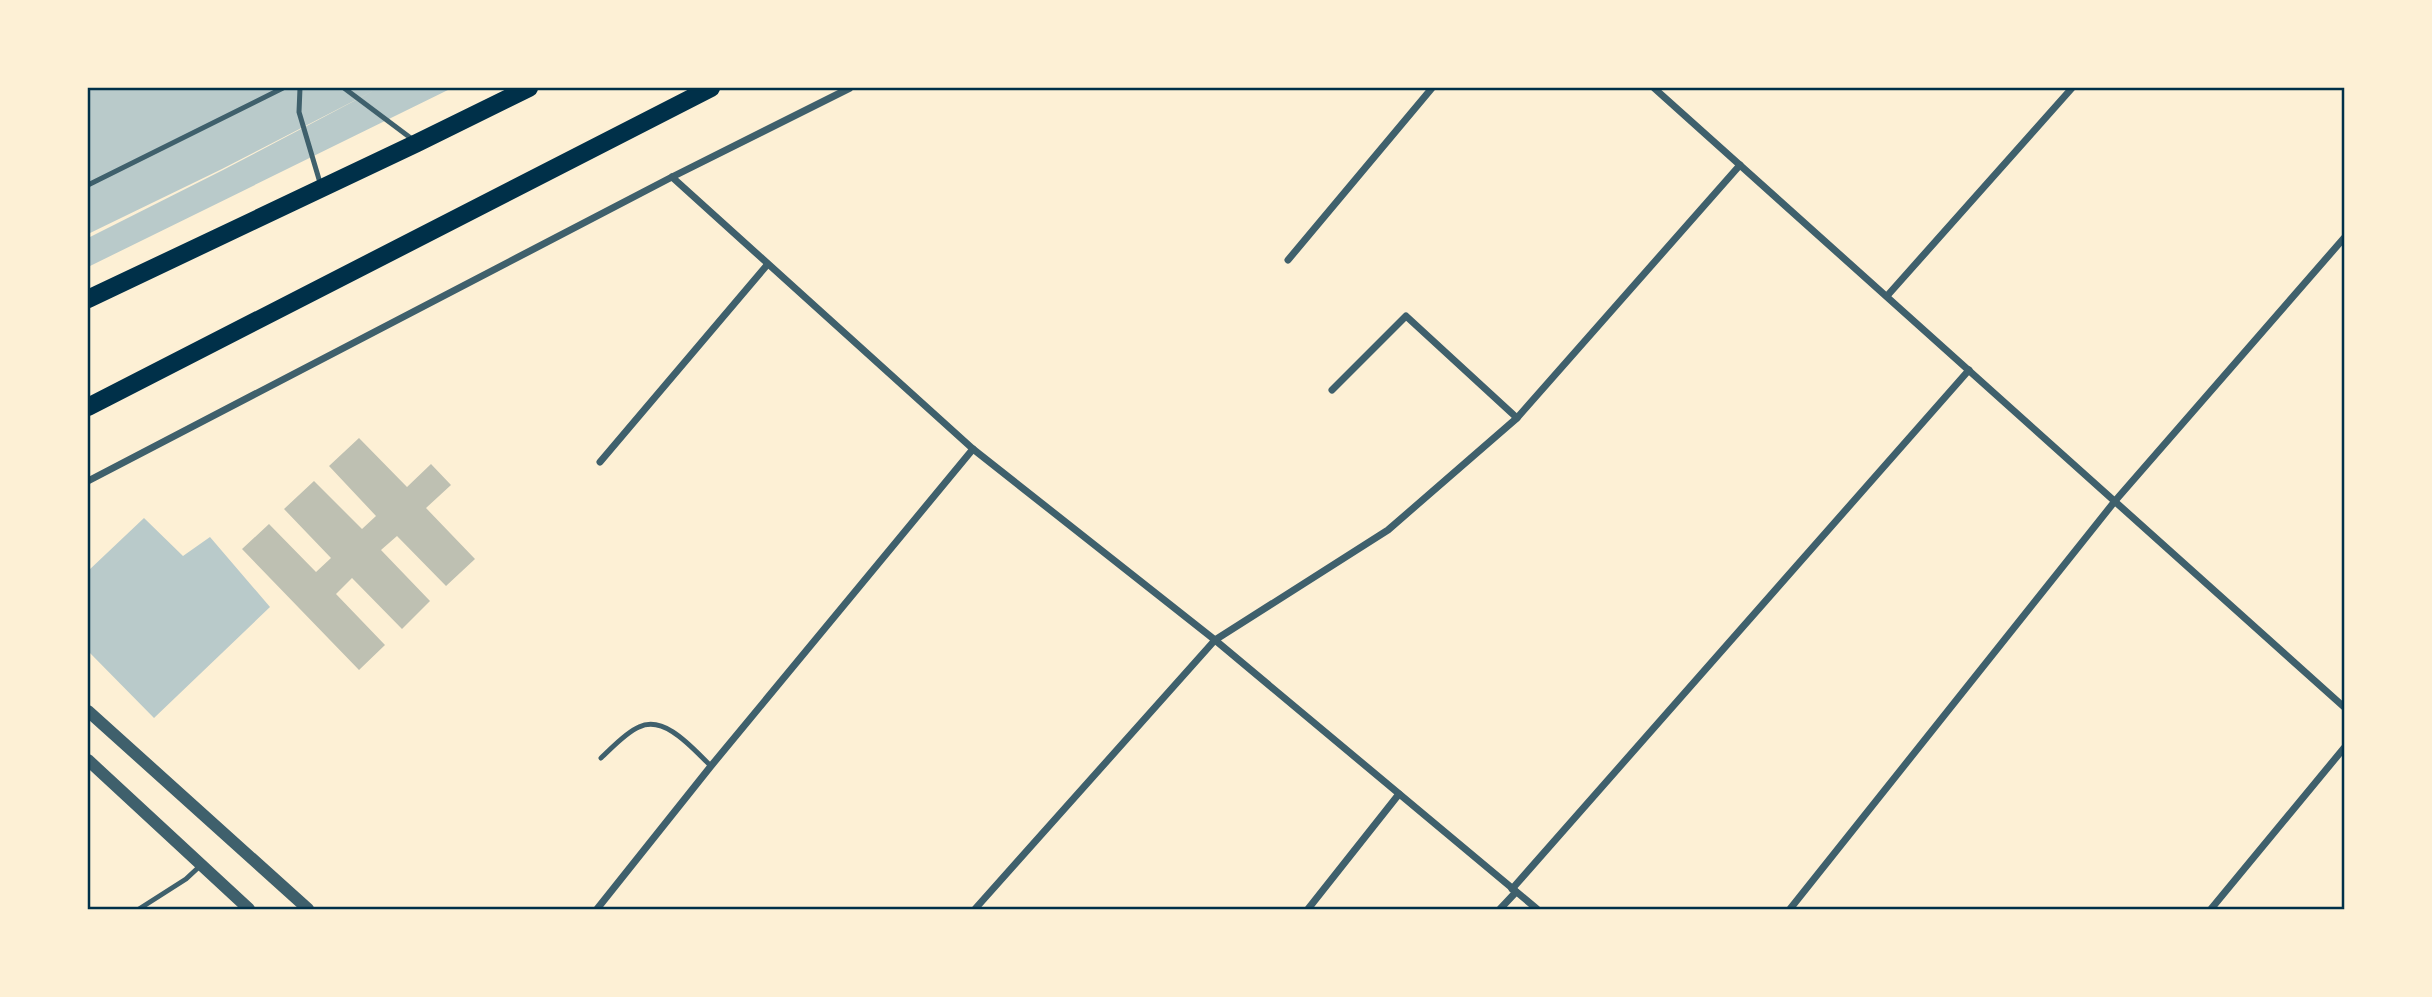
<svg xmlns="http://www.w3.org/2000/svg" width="2432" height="997" font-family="'Alegreya Sans',sans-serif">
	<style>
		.green { fill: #b9caca }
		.building { fill: #bec0b2 }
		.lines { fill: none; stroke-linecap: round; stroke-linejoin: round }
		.service { stroke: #3f606c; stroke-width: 5 }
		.minor { stroke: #3f606c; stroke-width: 7 }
		.tertiary { stroke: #3f606c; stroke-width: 12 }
		.primary { stroke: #003049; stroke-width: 18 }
		.neatline { fill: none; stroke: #003049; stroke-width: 2.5 }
	</style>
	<rect width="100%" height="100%" fill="#fdf0d5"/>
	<g class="green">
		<path d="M88 88H452L88 267V238L223 170 375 90 222 169 88 234Z"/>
		<path d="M144 518 183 556 210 537 270 607 154 718 88 651V571Z"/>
	</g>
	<path class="building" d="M359 438 407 487 431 464 451 485 426 508 475 559 446 586 397 536 381 550 430 601 402 629 352 578 336 594 385 645 359 670 242 549 269 524 316 572 331 558 284 509 314 481 362 529 376 516 329 466Z"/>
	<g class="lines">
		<g class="service">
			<path d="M300 88 299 112 321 186"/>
			<path d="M344 88 412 139"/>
			<path d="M88 185 283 88"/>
			<path d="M601 758C612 748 625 733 639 727 665 714 694 750 711 766"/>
			<path d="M139 909 186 879 200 866"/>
		</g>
		<g class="minor">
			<path d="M1654 88 2344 707"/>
			<path d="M672 177 973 449 1215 640 1537 909"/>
			<path d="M1288 260 1432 88"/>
			<path d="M1887 296 2072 88"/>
			<path d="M1332 390 1406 316 1517 418"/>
			<path d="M600 462 767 265"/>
			<path d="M88 481 672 177 850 88"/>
			<path d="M1512 889 1969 370"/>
			<path d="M597 909 711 766 973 449"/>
			<path d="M975 909 1215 640 1388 530 1517 418 1740 165"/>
			<path d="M1308 909 1399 794"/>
			<path d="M1500 909 1516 892"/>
			<path d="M1790 909 2115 501 2344 238"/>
			<path d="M2211 909 2344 748"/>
		</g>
		<g class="tertiary">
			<path d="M88 711 308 909"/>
			<path d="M88 760 249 909"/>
		</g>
		<g class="primary">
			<path d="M88 299 417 143 529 88"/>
			<path d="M88 407 711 88"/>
		</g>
	</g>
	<rect width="2432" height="997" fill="none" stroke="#fdf0d5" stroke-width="178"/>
	<rect x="89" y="89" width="2254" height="819" class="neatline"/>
</svg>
